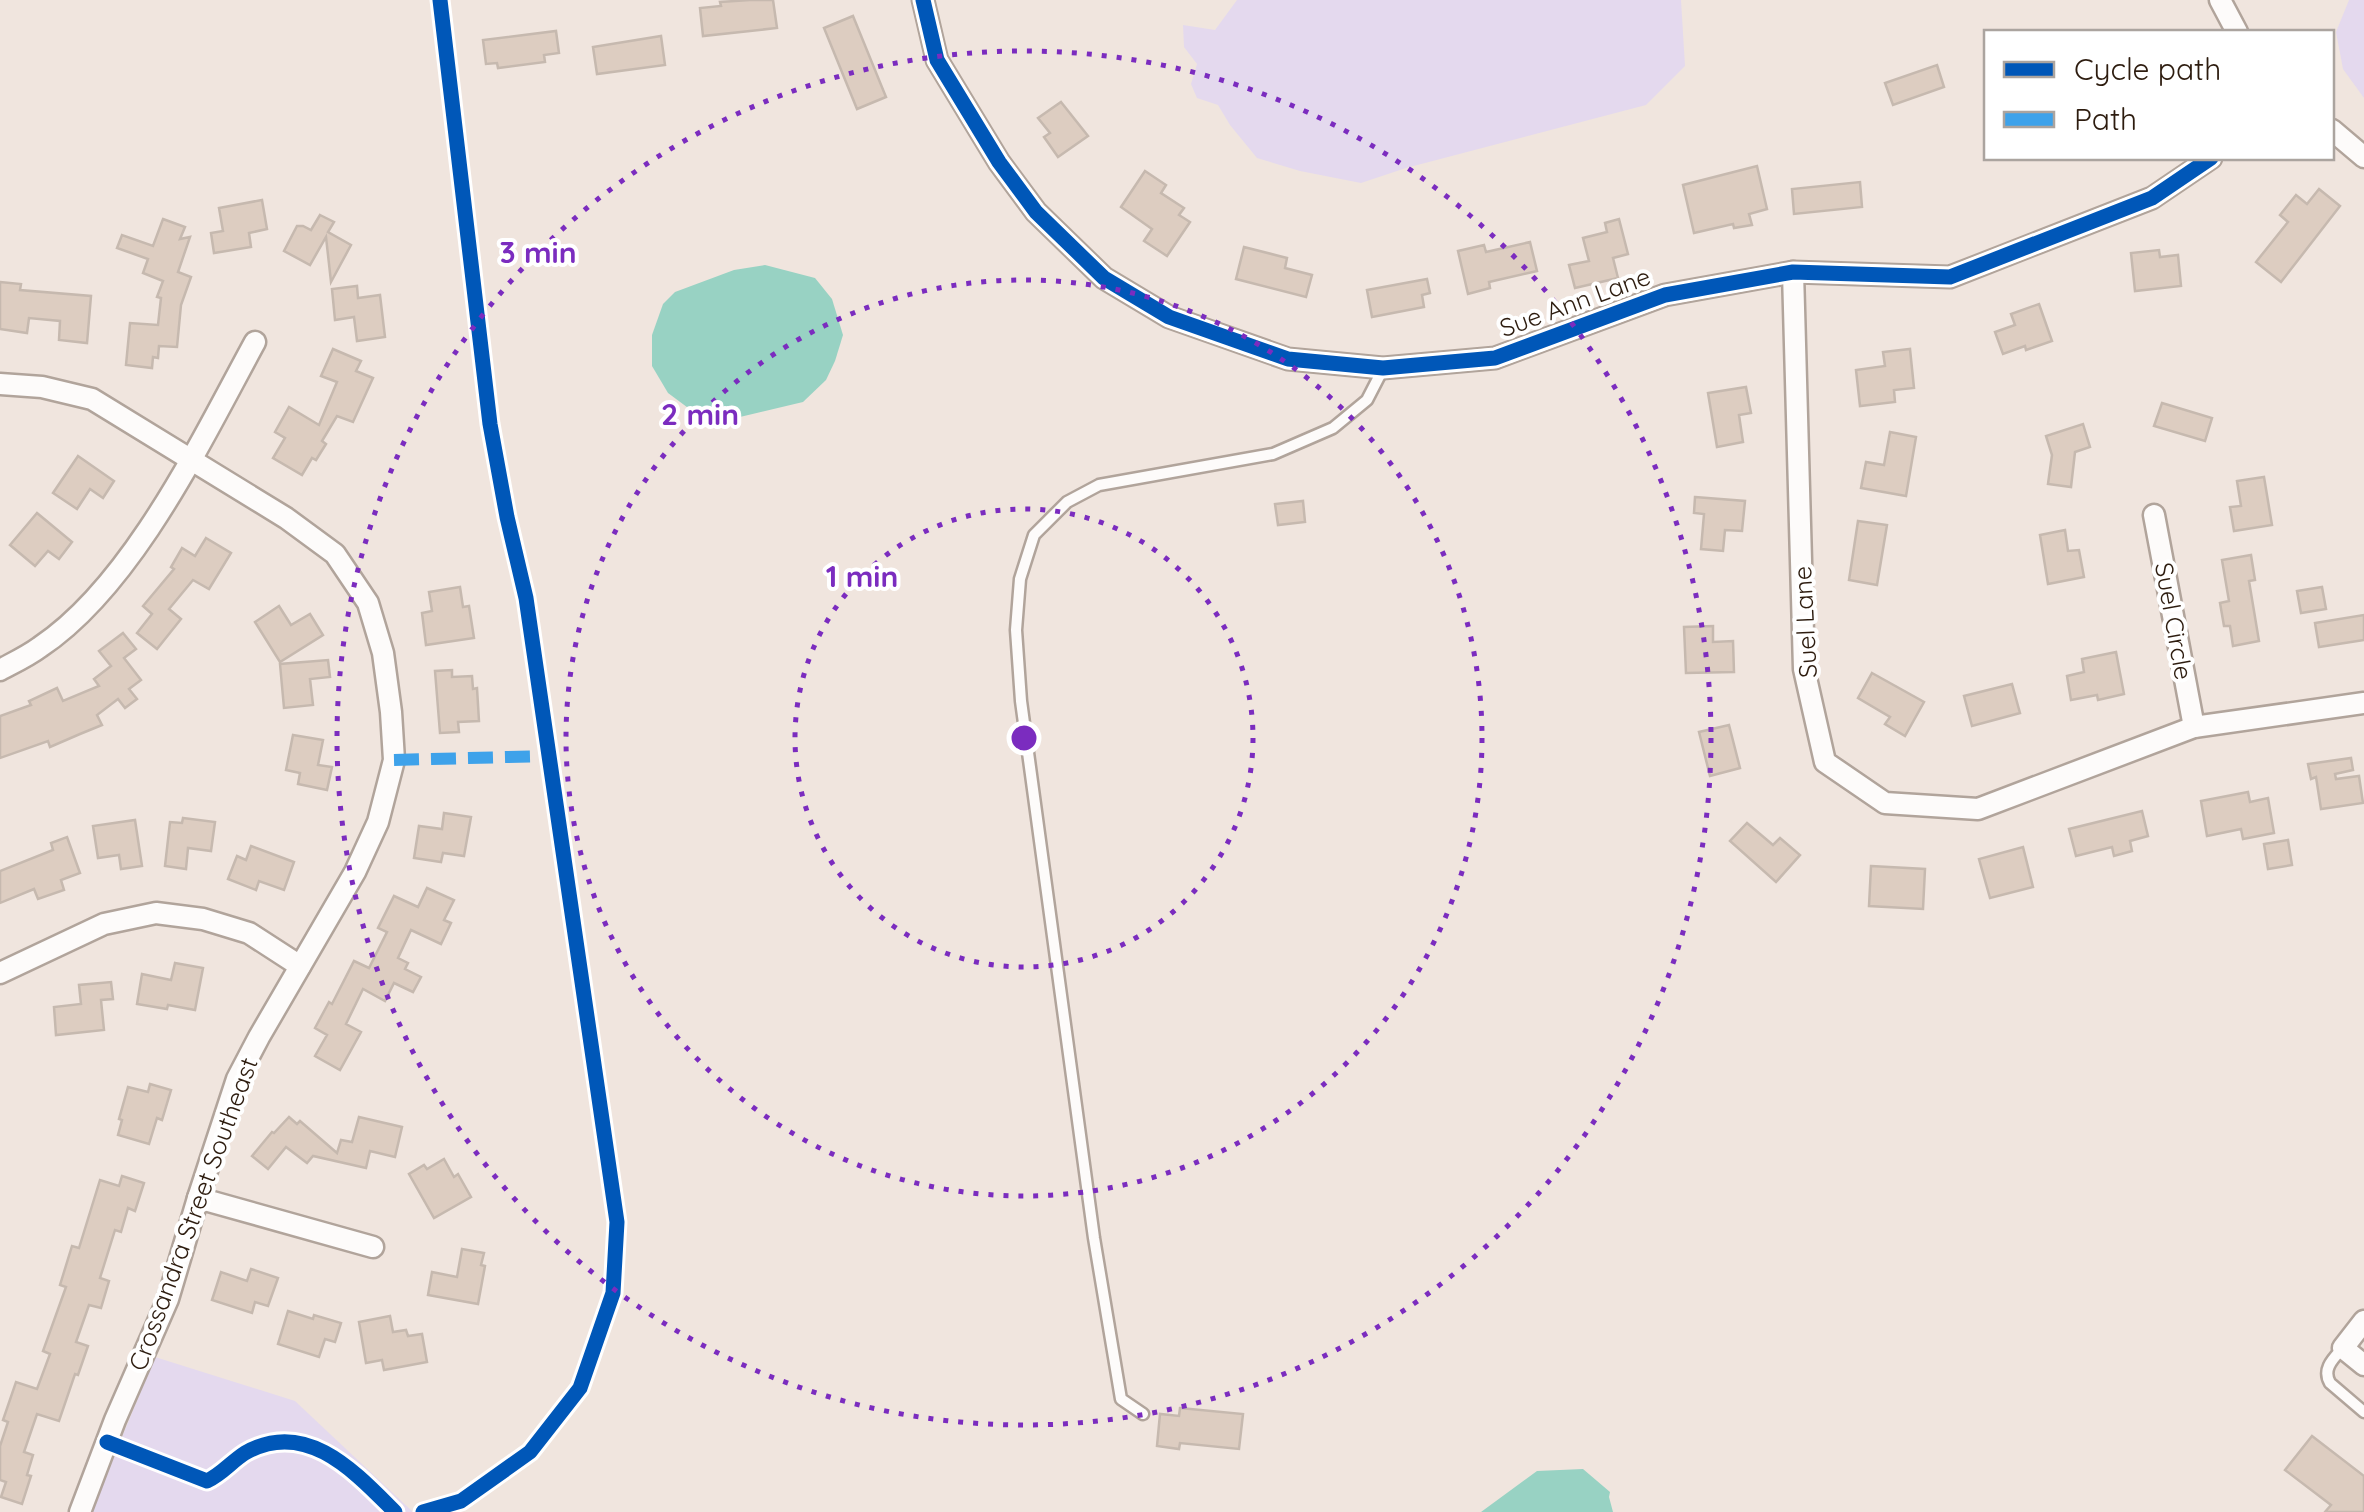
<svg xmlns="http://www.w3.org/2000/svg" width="2364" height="1512" font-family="Quicksand,sans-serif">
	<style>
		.green { fill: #e4d9ee }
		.water { fill: #98d2c3 }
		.building { fill: #ddcdc1; stroke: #c6b9af; stroke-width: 2.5 }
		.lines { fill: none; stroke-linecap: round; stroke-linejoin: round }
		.lane-casing { stroke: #b1a49b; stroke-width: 15 }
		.street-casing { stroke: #b1a49b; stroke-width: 25 }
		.lane { stroke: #fdfbfa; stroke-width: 10 }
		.street { stroke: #fdfbfa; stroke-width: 20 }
		.quiet { stroke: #3ea2ea; stroke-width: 12; stroke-dasharray: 25 12; stroke-linecap: butt }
		.cycleway-casing { stroke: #fff; stroke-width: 21 }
		.cycleway { stroke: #0057b8; stroke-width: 15 }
		.ring { fill: none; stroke: #7b2cbf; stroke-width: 5; stroke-dasharray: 5 10 }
		.labels { text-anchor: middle; stroke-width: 8; stroke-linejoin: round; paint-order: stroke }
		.street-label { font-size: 25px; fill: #2d1c0f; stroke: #fff }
		.centre { fill: #7b2cbf; stroke: #fff; stroke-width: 5 }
		.ring-label { font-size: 30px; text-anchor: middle; font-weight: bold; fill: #7b2cbf; stroke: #fff; stroke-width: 8; stroke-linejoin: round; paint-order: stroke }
	</style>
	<rect width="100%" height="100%" fill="#f0e5de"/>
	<g class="green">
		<path d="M1237 0H1681L1685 66 1646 105 1406 168 1361 183 1300 171 1257 158 1230 125 1218 105 1197 98 1191 84 1197 64 1184 47 1183 25 1215 30Z"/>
		<path d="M2349 0H2364V98L2343 69 2336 32Z"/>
		<path d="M155 1357 295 1401 413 1512H91Z"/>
	</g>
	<g class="water">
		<path d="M765 265 815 278 832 299 843 335 835 361 826 380 803 402 719 422 699 416 668 393 652 366V335L663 304 675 292 734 270Z"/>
		<path d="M1583 1469 1610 1492 1609 1497 1613 1512H1481L1537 1471Z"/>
	</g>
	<g class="building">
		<path d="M750 0H773L777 28 703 36 700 8 721 6 720 2Z"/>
		<path d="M853 16 886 97 857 109 824 28Z"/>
		<path d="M556 31 559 53 544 55 545 62 498 68 497 63 486 64 483 40Z"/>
		<path d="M661 36 665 65 597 74 593 47Z"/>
		<path d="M1937 65 1944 87 1893 105 1885 83Z"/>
		<path d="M1061 102 1088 136 1058 157 1044 137 1050 133 1038 118Z"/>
		<path d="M1757 166 1767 209 1749 214 1752 225 1734 228 1733 224 1694 233 1683 185Z"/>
		<path d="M1145 171 1166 185 1161 193 1184 208 1179 215 1190 222 1167 256 1144 241 1152 229 1121 207Z"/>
		<path d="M1860 182 1862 207 1794 214 1792 189Z"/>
		<path d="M2319 189 2340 206 2281 282 2256 262 2288 222 2280 215 2296 195 2307 204Z"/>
		<path d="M262 200 267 229 249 233 251 247 214 253 211 233 223 231 219 208Z"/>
		<path d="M320 215 334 222 328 232 351 245 331 282 326 237 310 265 284 251 297 226H303L311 230Z"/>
		<path d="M163 219 185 227 180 239 190 237 178 272 191 277 181 305 177 347 159 346 158 358 153 357 152 368 126 365 130 323 158 325 161 298 157 297 163 281 143 273 148 259 117 248 122 235 153 246Z"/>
		<path d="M1619 219 1628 254 1613 258 1618 278 1575 288 1569 265 1589 261 1583 238 1607 232 1605 223Z"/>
		<path d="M1530 242 1537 271 1489 282 1490 288 1468 294 1458 251 1484 245 1486 252Z"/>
		<path d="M1244 247 1287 258 1285 268 1312 275 1306 297 1236 279Z"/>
		<path d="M2159 250 2160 257 2178 255 2181 286 2135 291 2131 253Z"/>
		<path d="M1427 279 1430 293 1422 295 1424 307 1372 317 1367 290Z"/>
		<path d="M0 282 21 284 20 290 91 296 87 343 59 340 60 321 29 318 27 333 0 329Z"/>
		<path d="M357 286 358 298 380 295 385 337 357 341 354 317 335 320 332 289Z"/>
		<path d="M2039 304 2052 341 2026 350 2025 346 2003 354 1995 332 2015 325 2011 314Z"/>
		<path d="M333 349 361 361 356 371 373 378 353 422 337 416 322 441 326 444 316 460 312 458 302 475 273 458 285 438 275 432 289 407 319 425 337 382 321 376Z"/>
		<path d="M1910 349 1914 388 1894 390 1895 402 1860 406 1856 370 1885 366 1883 352Z"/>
		<path d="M1746 387 1751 413 1739 415 1743 442 1717 447 1708 393Z"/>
		<path d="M2162 403 2212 418 2205 441 2154 426Z"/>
		<path d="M2083 424 2090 447 2075 452 2071 487 2048 484 2052 455 2046 436Z"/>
		<path d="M1890 432 1916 437 1906 496 1861 488 1866 462 1884 465Z"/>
		<path d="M78 456 114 481 103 498 90 489 77 509 53 493Z"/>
		<path d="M2264 477 2272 525 2234 531 2230 507 2241 506 2237 481Z"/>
		<path d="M1695 497 1745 501 1742 531 1725 530 1723 551 1701 549 1704 514 1694 513Z"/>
		<path d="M1303 501 1305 522 1278 525 1275 504Z"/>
		<path d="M37 513 72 542 59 559 48 551 35 566 10 545Z"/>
		<path d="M1858 521 1887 525 1877 585 1849 580Z"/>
		<path d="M2065 530 2068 551 2079 550 2084 577 2048 584 2040 535Z"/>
		<path d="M206 538 231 553 209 589 193 580 169 609 181 619 157 649 137 633 152 614 143 606 174 569 171 567 182 548 195 556Z"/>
		<path d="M2251 555 2255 580 2249 581 2259 641 2233 646 2230 626H2224L2220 603 2229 601 2222 560Z"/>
		<path d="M460 587 463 607 469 606 474 638 426 645 422 613 432 611 429 592Z"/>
		<path d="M2322 587 2326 609 2301 613 2297 591Z"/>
		<path d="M279 606 291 625 310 614 323 635 280 662 255 622Z"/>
		<path d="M2364 615V640L2319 647 2315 623Z"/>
		<path d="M1713 626V642L1733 641 1734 672 1686 673 1684 627Z"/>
		<path d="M123 633 136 649 124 658 141 680 129 689 137 699 125 708 118 699 97 715 102 725 80 734 50 747 48 741 0 758V716L31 705 29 701 57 688 63 701 99 686 94 679 111 666 99 651Z"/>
		<path d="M2116 652 2124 694 2098 700 2097 695 2071 700 2067 676 2084 672 2082 659Z"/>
		<path d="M328 660 330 677 310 679 313 705 284 708 280 664Z"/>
		<path d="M452 670V677L472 676 473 689 477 688 479 721 458 722 459 732 440 733 435 671Z"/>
		<path d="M1872 673 1924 702 1905 736 1885 724 1890 717 1858 698Z"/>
		<path d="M2012 684 2020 713 1972 726 1964 696Z"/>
		<path d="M1729 725 1740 768 1710 776 1699 732Z"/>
		<path d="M293 735 323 740 318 765 332 767 327 790 298 784 300 773 286 770Z"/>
		<path d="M2351 758 2353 770 2335 774 2336 779 2359 776 2363 803 2321 809 2316 777 2311 779 2308 764Z"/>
		<path d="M2248 792 2250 802 2268 798 2274 833 2243 839 2241 829 2207 836 2201 801Z"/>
		<path d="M2142 811 2148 836 2130 841 2132 851 2114 856 2112 847 2076 856 2069 829Z"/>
		<path d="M444 813 471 817 464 856 443 853 441 862 414 858 419 826 442 829Z"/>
		<path d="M183 818 215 822 211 851 188 848 186 869 165 866 170 822 182 823Z"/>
		<path d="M135 820 142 866 121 869 119 855 98 858 93 826Z"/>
		<path d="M1747 823 1773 845 1780 838 1800 855 1776 882 1730 841Z"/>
		<path d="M67 837 80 873 61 880 64 890 38 899 34 889 0 903V871L53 850 51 843Z"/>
		<path d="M2288 840 2292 865 2268 869 2264 844Z"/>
		<path d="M251 846 294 862 284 890 259 881 256 890 228 879 237 856 246 860Z"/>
		<path d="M2023 847 2033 887 1990 898 1979 859Z"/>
		<path d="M1871 866 1925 869 1923 909 1869 906Z"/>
		<path d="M427 888 454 900 444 920 451 923 441 944 411 930 398 958 408 963 405 969 421 977 413 992 394 983 385 1001 363 989 346 1024 361 1032 340 1070 315 1056 327 1035 315 1028 329 1002 332 1004 354 961 369 968 387 932 378 928 394 896 418 907Z"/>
		<path d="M175 963 203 968 195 1010 168 1005 167 1009 137 1004 142 974 171 980Z"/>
		<path d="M111 982 113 999 101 1000 104 1030 56 1035 54 1007 81 1004 79 985Z"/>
		<path d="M150 1084 171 1090 162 1120 157 1118 149 1144 118 1135 122 1120 119 1119 128 1087 148 1092Z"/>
		<path d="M289 1117 297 1124 300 1121 337 1153 341 1140 352 1142 359 1117 402 1127 395 1157 370 1151 366 1168 313 1156 307 1163 286 1147 268 1169 252 1156 272 1132 274 1133Z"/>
		<path d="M444 1159 454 1177 458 1174 471 1197 434 1218 409 1174 424 1165 427 1169Z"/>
		<path d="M122 1176 144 1183 135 1211 128 1208 121 1232 115 1230 100 1278 109 1281 101 1308 89 1305 76 1342 88 1346 78 1375 75 1374 59 1421 37 1414 24 1452 33 1455 27 1475 31 1476 22 1504 1 1497 6 1482 0 1480V1446L8 1422 3 1420 16 1382 37 1389 50 1354 43 1351 66 1287 60 1285 72 1246 79 1248 100 1180 119 1186Z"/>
		<path d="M462 1249 484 1253 481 1265 485 1266 478 1304 428 1295 432 1272 457 1277Z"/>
		<path d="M251 1269 278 1278 268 1306 255 1302 252 1313 212 1300 221 1272 247 1281Z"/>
		<path d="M288 1311 313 1319 314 1315 341 1323 335 1342 325 1339 319 1357 278 1344Z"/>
		<path d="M390 1316 393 1332 406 1330 408 1336 422 1334 427 1362 384 1370 382 1360 366 1363 359 1322Z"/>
		<path d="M1180 1408 1243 1414 1239 1449 1180 1443 1179 1449 1157 1446 1160 1414 1179 1416Z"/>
		<path d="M2312 1436 2364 1476V1512H2325L2331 1505 2285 1470Z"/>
	</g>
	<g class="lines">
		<g class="lane-casing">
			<g id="lane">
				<path d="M2342 1349C2333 1359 2322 1369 2330 1383L2364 1412"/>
				<path d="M1143 1414 1121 1399 1094 1238 1021 701 1016 630 1020 579 1034 535 1067 502 1099 485 1273 454 1333 428 1367 400 1383 369"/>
			</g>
		</g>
		<g class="street-casing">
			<g id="street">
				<path d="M923 0 937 60 999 162 1036 212 1104 278 1169 317 1288 359 1383 368 1495 358 1665 295 1793 272 1950 277 2152 198 2211 158"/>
				<path d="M2220 0 2237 32"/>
				<path d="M2332 130 2364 157"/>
				<path d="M1793 272 1804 669 1825 762 1885 803 1978 809 2194 727 2364 703"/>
				<path d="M0 384 42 387 92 399 286 518 335 554 368 603 383 653 391 712 394 760 378 822 355 872 259 1037 237 1079 198 1198 168 1299 115 1420 80 1512"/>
				<path d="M2154 515 2194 727"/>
				<path d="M0 670C13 663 28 656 40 647 133 585 202 439 255 342"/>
				<path d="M0 973 104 924 156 913 203 919 249 933 300 966"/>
				<path d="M198 1198 373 1247"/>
				<path d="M2364 1321 2343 1348 2364 1365"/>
			</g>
		</g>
		<use href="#lane" class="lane"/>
		<use href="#street" class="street"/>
		<path class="quiet" d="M394 760 548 756"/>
		<g class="cycleway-casing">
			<g id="cycleway">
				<path d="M923 0 937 60 999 162 1036 212 1104 278 1169 317 1288 359 1383 368 1495 358 1665 295 1793 272 1950 277 2152 198 2211 158"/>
				<path d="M107 1442 207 1481C222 1474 231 1462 245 1453 306 1418 355 1472 395 1512"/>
				<path d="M423 1512 461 1501 530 1452 580 1388 613 1293 617 1222 526 598 507 517 490 424 440 0"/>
			</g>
		</g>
		<use href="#cycleway" class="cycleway"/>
	</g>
	<g class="ring">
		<circle cx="1024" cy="738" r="229"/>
		<circle cx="1024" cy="738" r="458"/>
		<circle cx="1024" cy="738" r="687"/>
	</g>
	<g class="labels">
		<g class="street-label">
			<text transform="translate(1575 302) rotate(-20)" y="9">Sue Ann Lane</text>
			<text transform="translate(2174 621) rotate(80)" y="9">Suel Circle</text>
			<text transform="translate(1805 622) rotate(-93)" y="9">Suel Lane</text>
			<text transform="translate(193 1214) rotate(-70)" y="9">Crossandra Street Southeast</text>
		</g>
	</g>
	<circle cx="1024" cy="738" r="15" class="centre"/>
	<g class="ring-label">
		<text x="538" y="263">3 min</text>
		<text x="700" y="425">2 min</text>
		<text x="862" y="587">1 min</text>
	</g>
	<rect x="1984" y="30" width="350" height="130" fill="#ffffff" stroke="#aba49f" stroke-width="2.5"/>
	<rect x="2004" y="62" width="50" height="15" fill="#0057b8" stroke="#aba49f" stroke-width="2.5"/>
	<text x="2074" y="80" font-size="30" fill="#2d1c0f">Cycle path</text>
	<rect x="2004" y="112" width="50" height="15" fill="#3ea2ea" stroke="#aba49f" stroke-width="2.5"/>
	<text x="2074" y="130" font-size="30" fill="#2d1c0f">Path</text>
</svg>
